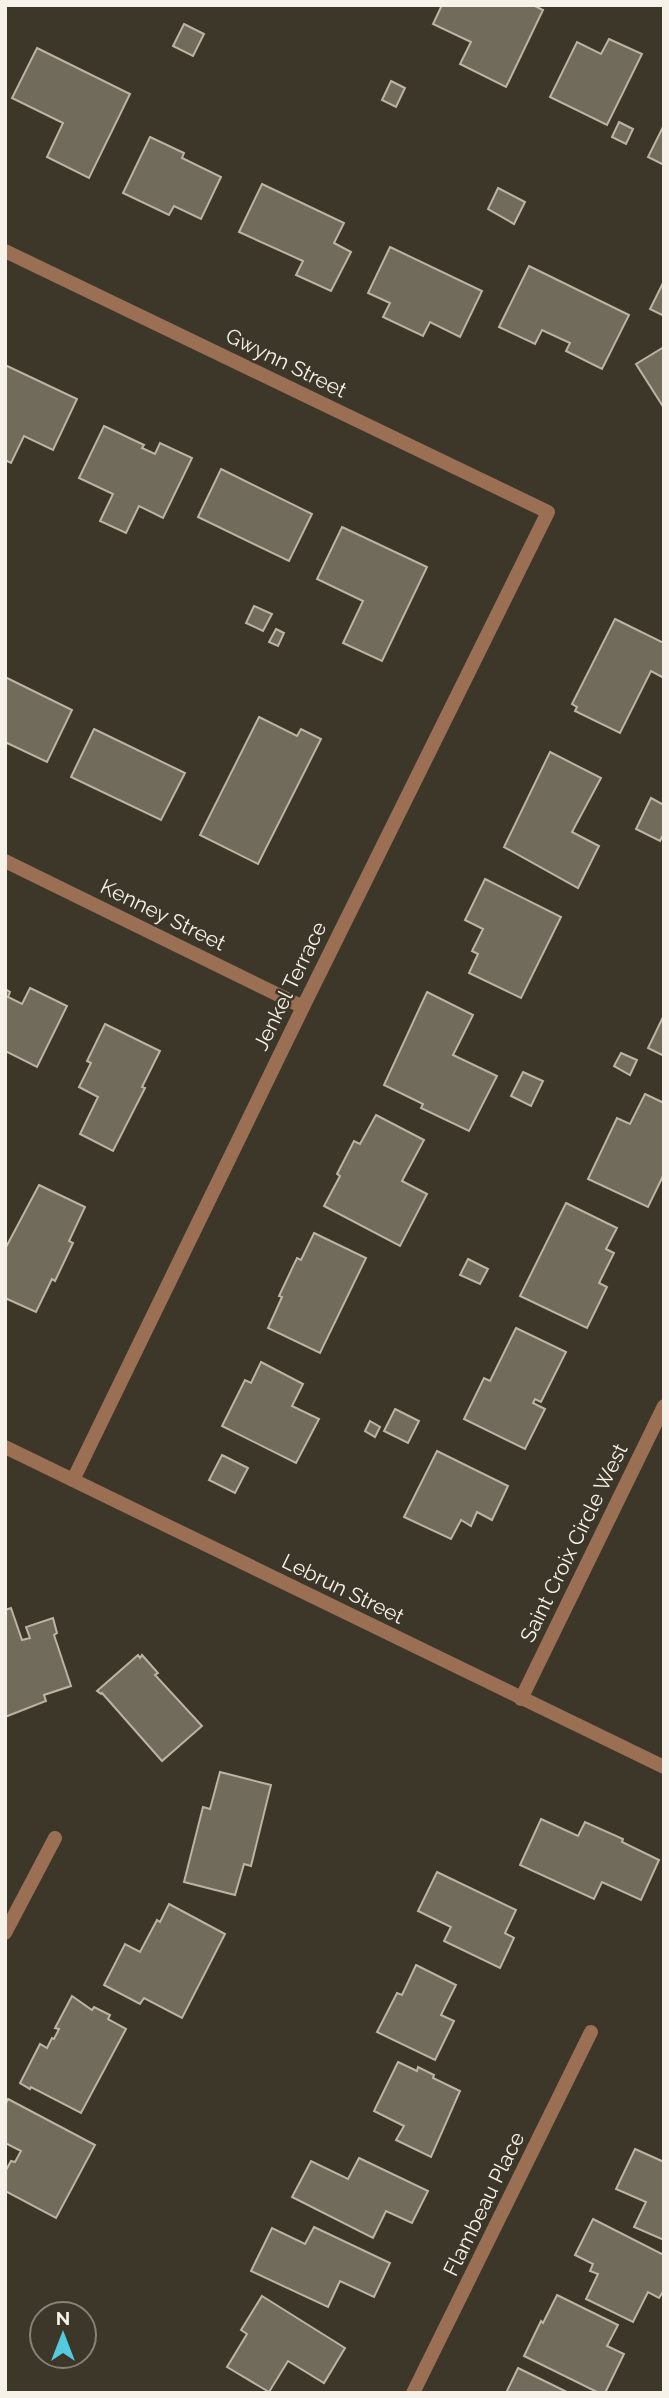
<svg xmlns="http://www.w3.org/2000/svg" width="669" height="2398" font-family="Raleway,sans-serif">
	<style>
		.building { fill: #716b5b; stroke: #bbb4a3; stroke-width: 2 }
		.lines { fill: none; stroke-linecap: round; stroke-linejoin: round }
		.minor { stroke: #9a6f54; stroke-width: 14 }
		.labels { text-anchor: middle; stroke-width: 5; stroke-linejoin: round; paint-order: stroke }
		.street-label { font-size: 21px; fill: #f6f2e9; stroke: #3d3729 }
	</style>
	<rect width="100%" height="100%" fill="#3d3729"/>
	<g class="building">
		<path d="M442 5H533L543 10 506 87 460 64 471 42 433 24Z"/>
		<path d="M184 24 204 34 193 56 173 46Z"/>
		<path d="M609 39 642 54 607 125 550 97 577 42 601 54Z"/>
		<path d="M37 48 130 94 89 178 47 157 63 123 12 98Z"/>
		<path d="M391 81 405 88 396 107 382 100Z"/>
		<path d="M619 122 633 129 626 144 612 137Z"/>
		<path d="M664 125V165L648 157Z"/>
		<path d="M150 137 184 153 182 158 221 177 201 219 174 206 169 215 123 193Z"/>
		<path d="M262 184 344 223 334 243 351 252 331 291 296 275 303 261 239 232Z"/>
		<path d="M498 188 525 202 514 224 488 209Z"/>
		<path d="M390 247 482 291 460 337 430 322 423 336 383 317 390 303 368 293Z"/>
		<path d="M529 266 629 315 602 369 566 351 570 343 542 330 535 344 499 327Z"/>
		<path d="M664 281V316L650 309Z"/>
		<path d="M664 347V408L636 364Z"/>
		<path d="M5 365 77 399 53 450 24 436 11 463 5 460Z"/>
		<path d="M104 426 144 445 142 448 155 454 160 443 192 458 163 518 139 506 126 533 100 521 113 494 79 478Z"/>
		<path d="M221 469 312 514 289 561 198 517Z"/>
		<path d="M342 527 427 567 382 661 343 643 363 601 317 579Z"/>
		<path d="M254 606 272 614 263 631 246 623Z"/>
		<path d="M615 619 664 643V678L651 671 620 733 575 711 577 707 572 704Z"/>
		<path d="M276 629 284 633 278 646 269 642Z"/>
		<path d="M5 677 72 710 47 762 5 742Z"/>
		<path d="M259 717 297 736 301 729 321 739 258 864 200 835Z"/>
		<path d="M94 729 185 773 161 820 71 777Z"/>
		<path d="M550 752 601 778 572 832 599 846 578 888 504 847Z"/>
		<path d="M651 798 664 805V833L660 841 636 829Z"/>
		<path d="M485 879 561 917 521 998 469 973 478 954 472 951 483 929 465 920Z"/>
		<path d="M30 988 67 1006 37 1067 5 1051V989L10 992 8 997 22 1004Z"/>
		<path d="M427 992 473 1015 453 1055 497 1076 469 1131 421 1108 423 1104 384 1085Z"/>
		<path d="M664 1015V1056L648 1048Z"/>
		<path d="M105 1024 160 1051 142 1087 145 1088 113 1151 80 1134 98 1097 79 1087 91 1063 87 1061Z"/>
		<path d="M621 1053 637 1060 630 1075 614 1066Z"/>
		<path d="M523 1072 543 1081 531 1106 511 1096Z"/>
		<path d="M645 1094 664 1103V1174L648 1207 588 1179 617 1118 630 1124Z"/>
		<path d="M376 1115 424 1140 402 1181 427 1194 400 1246 324 1206 340 1176 337 1174 354 1141 360 1144Z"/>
		<path d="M39 1185 85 1207 69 1241 73 1243 55 1281 52 1279 36 1312 5 1298V1249Z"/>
		<path d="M566 1203 617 1228 606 1249 614 1253 599 1283 607 1287 587 1328 520 1296Z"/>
		<path d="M314 1233 366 1258 320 1353 268 1328 282 1297 279 1296 297 1258 301 1260Z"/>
		<path d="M468 1259 488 1269 480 1284 460 1275Z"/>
		<path d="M516 1328 566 1352 541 1402 535 1399 533 1403 545 1409 525 1449 464 1419 484 1378 490 1381Z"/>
		<path d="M261 1362 303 1384 292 1406 319 1419 296 1463 222 1426 245 1380 251 1383Z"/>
		<path d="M395 1409 419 1421 408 1443 384 1431Z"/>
		<path d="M370 1421 380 1427 375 1437 365 1431Z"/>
		<path d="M437 1451 508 1486 492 1520 477 1512 471 1526 461 1520 451 1539 404 1517Z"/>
		<path d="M222 1455 248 1468 235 1493 209 1480Z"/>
		<path d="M11 1608 22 1640 30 1638 26 1627 53 1618 57 1633 54 1635 71 1686 44 1695 46 1701 5 1717V1610Z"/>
		<path d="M138 1655 140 1658 142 1655 158 1673 155 1675 202 1726 162 1761 102 1693 101 1694 97 1691Z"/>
		<path d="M220 1772 271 1785 251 1866 244 1864 235 1895 184 1882 203 1807 210 1809Z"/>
		<path d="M541 1819 578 1836 585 1822 623 1839 622 1842 659 1860 641 1900 602 1882 594 1899 520 1865Z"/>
		<path d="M437 1872 516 1910 505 1933 514 1938 500 1968 444 1941 451 1927 418 1911Z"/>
		<path d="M169 1904 225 1934 182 2018 144 1998 140 2004 104 1985 125 1944 140 1952 157 1920 160 1922Z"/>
		<path d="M416 1965 456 1985 441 2015 454 2021 435 2060 377 2032 397 1993 402 1995Z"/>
		<path d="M72 1996 92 2010 94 2007 110 2015 108 2019 126 2029 81 2113 31 2087 30 2089 20 2083 40 2044 47 2048 52 2038 54 2039 59 2029 55 2028Z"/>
		<path d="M398 2062 417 2071 418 2067 434 2075 433 2078 460 2091 431 2157 396 2140 404 2126 374 2111Z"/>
		<path d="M8 2099 95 2145 56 2218 5 2191V2172L11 2161 15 2162 21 2151 5 2143V2105Z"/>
		<path d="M635 2149 664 2162V2240L634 2227 646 2202 616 2189Z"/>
		<path d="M359 2158 428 2191 412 2223 386 2211 373 2238 292 2197 311 2161 348 2179Z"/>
		<path d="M593 2219 664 2255V2290L659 2298 648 2292 633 2322 586 2299 598 2274 590 2271 593 2264 575 2255Z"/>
		<path d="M314 2227 390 2263 374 2297 340 2281 328 2307 251 2271 272 2228 305 2244Z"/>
		<path d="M557 2295 618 2325 607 2346 624 2354 605 2393H599L524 2356 541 2321 543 2323Z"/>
		<path d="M262 2296 345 2348 324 2383 288 2361 269 2392 227 2367 247 2334 241 2330Z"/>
		<path d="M518 2368 569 2393H506Z"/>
	</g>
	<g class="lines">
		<g class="minor">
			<path d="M5 251 548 512 303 1007 73 1480"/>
			<path d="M5 861 303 1007"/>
			<path d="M5 1447 664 1767"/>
			<path d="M521 1699 664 1406"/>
			<path d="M5 1933 55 1838"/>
			<path d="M413 2393 591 2032"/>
		</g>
	</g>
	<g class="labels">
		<g class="street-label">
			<text transform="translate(286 363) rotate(26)" y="7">Gwynn Street</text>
			<text transform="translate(163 915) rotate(26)" y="7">Kenney Street</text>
			<text transform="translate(290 986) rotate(-64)" y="7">Jenkel Terrace</text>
			<text transform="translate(574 1543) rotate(-64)" y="7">Saint Croix Circle West</text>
			<text transform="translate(343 1589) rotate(26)" y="7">Lebrun Street</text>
			<text transform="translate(484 2204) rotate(-64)" y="7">Flambeau Place</text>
		</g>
	</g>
	<rect width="669" height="2398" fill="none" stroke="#f6f2e9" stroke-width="14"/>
	<g transform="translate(63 2335)"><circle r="33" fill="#3d3729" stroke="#878276" stroke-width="2"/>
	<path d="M0-5L12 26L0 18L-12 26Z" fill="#54cade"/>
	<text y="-10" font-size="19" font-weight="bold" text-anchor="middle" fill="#f6f2e9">N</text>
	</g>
</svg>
